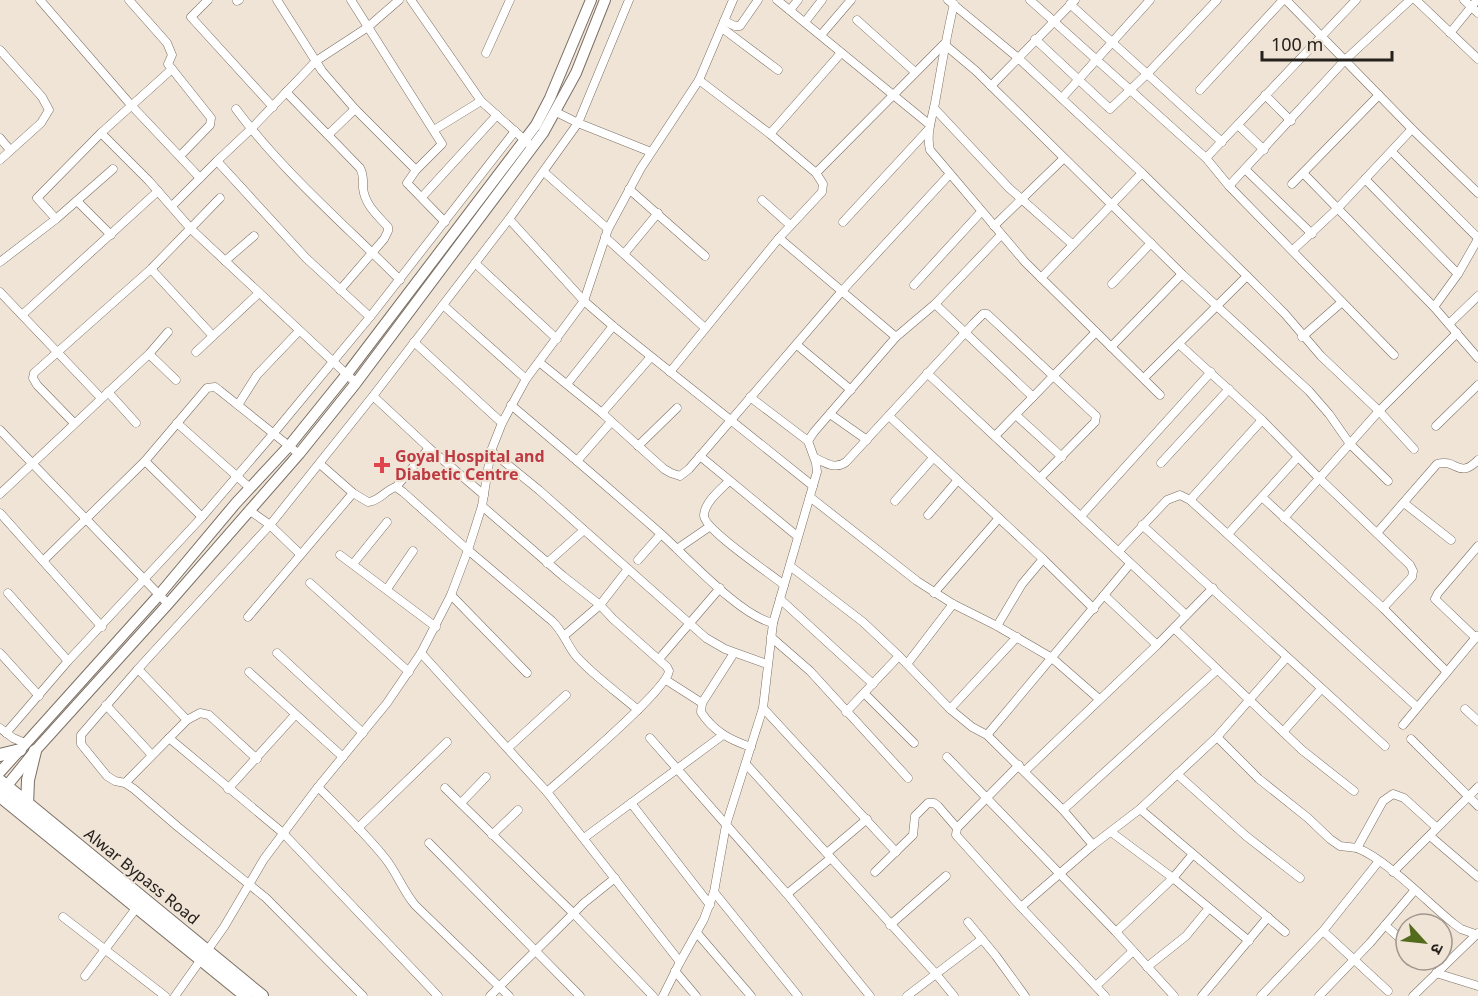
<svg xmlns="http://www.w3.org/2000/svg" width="1478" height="996" font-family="'Noto Sans','Noto Sans Devanagari',sans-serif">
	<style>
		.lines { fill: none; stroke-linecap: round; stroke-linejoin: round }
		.street-casing { stroke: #7a6f64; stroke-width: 9 }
		.secondary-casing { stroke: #7a6f64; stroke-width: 12 }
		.primary-casing { stroke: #7a6f64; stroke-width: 14 }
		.street { stroke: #fff; stroke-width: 8 }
		.secondary { stroke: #fff; stroke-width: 10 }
		.primary { stroke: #fff; stroke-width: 12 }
		.health-dot { fill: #e0444e; stroke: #f0e4d7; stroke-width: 2 }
		.labels { text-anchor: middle; stroke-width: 4.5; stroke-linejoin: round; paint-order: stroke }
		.health-label { font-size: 16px; font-weight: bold; fill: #be3a42; stroke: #f0e4d7; text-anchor: start }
		.street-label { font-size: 16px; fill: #25211d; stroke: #f0e4d7 }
	</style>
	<rect width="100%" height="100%" fill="#f0e4d7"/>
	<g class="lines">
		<g class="street-casing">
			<g id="street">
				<path d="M40 0 131 105 200 178"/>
				<path d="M129 0 167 43 172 55 168 64 211 118 210 125 180 156"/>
				<path d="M208 0 191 17 273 107"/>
				<path d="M277 0 322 71 355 109 416 170"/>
				<path d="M351 0 442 144 416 170 407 183 445 222"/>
				<path d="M411 0 481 101 528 143"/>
				<path d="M777 0 930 125"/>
				<path d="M948 0 1017 57 1142 173 1247 276 1285 314 1321 356 1379 411 1414 449"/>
				<path d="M1030 0 1206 158 1229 186 1394 355"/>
				<path d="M1286 0 1412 129 1478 193"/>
				<path d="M1416 0 1478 59"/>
				<path d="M1464 0 1478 13"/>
				<path d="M237 1 239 0"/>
				<path d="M954 4C946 37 941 70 935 103 932 118 926 134 930 150L1025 262 1160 395"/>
				<path d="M1070 4 1222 142"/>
				<path d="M790 10 798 0"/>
				<path d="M857 20 915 72"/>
				<path d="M724 21 735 26H740L758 0"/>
				<path d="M805 22 822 0"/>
				<path d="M722 28 778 70"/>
				<path d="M1450 33 1477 0"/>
				<path d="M821 35 851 0"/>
				<path d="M1035 39 1110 109 1148 73 1217 0"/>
				<path d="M0 50 42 97 49 110 41 123 0 160"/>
				<path d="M486 53 510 0"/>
				<path d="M991 86 1075 0"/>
				<path d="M1200 90 1283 0"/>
				<path d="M286 92 360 168C364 175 363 181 363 188 365 205 377 215 388 227V231L384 239 340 290"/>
				<path d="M1265 95 1291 121"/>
				<path d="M1062 98 1150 0"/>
				<path d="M934 108 1009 188 1072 244"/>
				<path d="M236 109C283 172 344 224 400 280"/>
				<path d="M556 112 578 123 651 152"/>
				<path d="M1238 125 1264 150"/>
				<path d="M434 130 481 101"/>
				<path d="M101 133 149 181 191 229 356 383"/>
				<path d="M770 134 841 53"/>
				<path d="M328 135 355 109"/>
				<path d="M0 138 10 150"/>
				<path d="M1392 152 1478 238"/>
				<path d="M1206 158 1356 0"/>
				<path d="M217 161 306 258 370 317"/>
				<path d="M1246 170 1312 234"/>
				<path d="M544 172 608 229"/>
				<path d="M816 173 944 44 976 71 1182 274 1309 391 1329 414 1350 444 1388 481"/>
				<path d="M1303 173 1434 307 1478 358"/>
				<path d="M1365 179 1458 274"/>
				<path d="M1292 184 1379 95"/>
				<path d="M1229 186 1345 60 1410 0"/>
				<path d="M629 189 705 256"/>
				<path d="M422 197 497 115"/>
				<path d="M762 200 790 225"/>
				<path d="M77 201 111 235"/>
				<path d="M172 206 217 161 251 129 316 61 368 27 399 0"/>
				<path d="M56 219 37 198 101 133 172 69"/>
				<path d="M509 219 584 301 613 326 813 486"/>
				<path d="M843 222 928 130"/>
				<path d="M994 226 1063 159"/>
				<path d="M605 237 705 328"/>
				<path d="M779 238 896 337"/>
				<path d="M1293 250 1338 208 1412 129"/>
				<path d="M624 254 658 213"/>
				<path d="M225 261 254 236"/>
				<path d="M0 262 56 219 113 169"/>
				<path d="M475 263 557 339"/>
				<path d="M151 269 213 336"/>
				<path d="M1041 278 1142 173"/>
				<path d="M1112 284 1151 243"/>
				<path d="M914 285 981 212"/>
				<path d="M0 292 101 398"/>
				<path d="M935 304 1033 397"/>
				<path d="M443 305 526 379"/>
				<path d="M1434 307 1458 274 1478 239"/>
				<path d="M22 315 158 191"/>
				<path d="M1449 324 1478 296"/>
				<path d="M1302 337 1342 302"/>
				<path d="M414 342 502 423"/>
				<path d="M797 345 851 390"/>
				<path d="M1180 345 1262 420 1319 478 1410 565 1413 571 1412 577 1383 608"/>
				<path d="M1111 347 1182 274"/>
				<path d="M196 352 259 293"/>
				<path d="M149 354 176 380"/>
				<path d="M539 362 602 413 664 469 671 473 680 476 689 469 842 291 949 175"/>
				<path d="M670 372 779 238 822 192 823 184 816 173 770 134 699 80"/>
				<path d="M927 373 1186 615"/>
				<path d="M1144 378 1247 276"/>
				<path d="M567 384 613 326"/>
				<path d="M108 392 136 423"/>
				<path d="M373 396 429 448 484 495"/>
				<path d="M750 397 808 441"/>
				<path d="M238 405 257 375 299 331"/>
				<path d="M511 405C561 447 611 490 660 533 687 557 740 616 773 623"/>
				<path d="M602 413 650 358"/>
				<path d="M830 414 867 440"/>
				<path d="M889 416 1043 559 1094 609"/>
				<path d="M1017 416 1062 457"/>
				<path d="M1262 420 1190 500 1417 707"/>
				<path d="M74 423 37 385 33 378 34 373 151 269 220 198"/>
				<path d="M177 423 250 488"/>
				<path d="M1436 426 1478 385"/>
				<path d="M0 430 168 604"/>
				<path d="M995 436 1096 332"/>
				<path d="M638 446 677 408"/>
				<path d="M491 451 539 490 706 638 725 649 767 664"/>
				<path d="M700 456 797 536"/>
				<path d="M815 458C826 463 835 470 846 462L974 323 983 314H987L1096 416 1095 422 1040 478"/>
				<path d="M145 461 202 517"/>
				<path d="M577 461 611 422"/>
				<path d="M1161 463 1229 389"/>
				<path d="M320 464 353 493 368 502C380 501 385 490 396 487L403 492 468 550 552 621C563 631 567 645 576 656 594 676 617 692 638 710"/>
				<path d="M729 481C720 490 705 502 704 515 703 529 771 574 784 585"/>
				<path d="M396 487 429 448"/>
				<path d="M0 494 149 354 168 332"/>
				<path d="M810 497 917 581 953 604 997 626 1052 658 1099 699"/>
				<path d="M1262 497 1383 608 1447 672"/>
				<path d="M895 501 933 458"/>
				<path d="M1404 503 1451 540"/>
				<path d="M482 506 563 576 600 605 613 619 667 667 669 671C667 690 567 774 547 792"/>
				<path d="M249 510 270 525 300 554"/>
				<path d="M0 513 102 627"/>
				<path d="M928 515 957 481"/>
				<path d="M1081 516 1211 372"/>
				<path d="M1284 518 1379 411 1457 333"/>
				<path d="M1142 525 1385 746"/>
				<path d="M1377 533 1437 464C1457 458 1458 480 1478 460"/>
				<path d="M1228 534 1298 457"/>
				<path d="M677 549 709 527"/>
				<path d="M1119 551 1167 500 1180 495 1190 500"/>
				<path d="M340 555 436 627"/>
				<path d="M638 560 661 534"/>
				<path d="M43 561 145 461 207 388 215 387 219 390 299 454"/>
				<path d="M547 563 584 530"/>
				<path d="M353 564 387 522"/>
				<path d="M790 566 863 622 899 656 950 709 972 727 987 735 1063 810 1093 845"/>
				<path d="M310 583 409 672"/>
				<path d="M387 589 413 551"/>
				<path d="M8 593 68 661"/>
				<path d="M934 593 999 518"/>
				<path d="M451 595 527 673"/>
				<path d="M1104 595 1157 645"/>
				<path d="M780 599 873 684"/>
				<path d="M248 617 353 493"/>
				<path d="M997 626 1022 584 1043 559"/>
				<path d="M1174 628 1302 750 1354 791"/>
				<path d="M565 635 600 605 628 569"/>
				<path d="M771 637 810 671 908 778"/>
				<path d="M1476 638 1435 599 1438 593 1478 546"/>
				<path d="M0 653 39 696"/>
				<path d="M277 653 363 733"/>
				<path d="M421 653 547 792 680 962"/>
				<path d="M734 653 702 703 701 712C713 731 730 740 751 747"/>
				<path d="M659 659 720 588"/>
				<path d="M907 664 953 604"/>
				<path d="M138 669 187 720"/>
				<path d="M249 672 343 757"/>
				<path d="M666 680 702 703"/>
				<path d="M865 694 914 743"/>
				<path d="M106 705 151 754"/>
				<path d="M763 708 896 852"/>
				<path d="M950 709 1017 637"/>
				<path d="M1465 709 1478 721"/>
				<path d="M846 712 899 656"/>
				<path d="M1403 725 1477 636"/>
				<path d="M0 728 13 738 25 743"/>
				<path d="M1283 732 1321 689"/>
				<path d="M6 733 68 661 202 517 273 434 370 317 515 131"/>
				<path d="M987 735 1130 564"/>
				<path d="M1217 737 1259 779 1308 818 1330 839 1340 846 1357 848"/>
				<path d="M169 738 283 833 438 996"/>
				<path d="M650 738 787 894 870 996"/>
				<path d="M1411 739 1478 806"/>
				<path d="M508 748 566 695"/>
				<path d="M947 757 1116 932 1174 996"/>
				<path d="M746 764 936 974 954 996"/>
				<path d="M1019 765 957 828 956 835 1021 907 1105 996"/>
				<path d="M1025 771 1157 645 1213 588"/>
				<path d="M1177 774 1246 836 1300 878"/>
				<path d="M125 783 187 720 200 713 209 715 257 759"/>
				<path d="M318 787C341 810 365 833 385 858 397 873 403 891 415 905L509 996"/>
				<path d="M445 788 573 913 653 996"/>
				<path d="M228 789 295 715"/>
				<path d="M461 803 486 777"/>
				<path d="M631 803 710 905"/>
				<path d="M1140 809 1285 932"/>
				<path d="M1063 810 1217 670"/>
				<path d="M358 828 447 742"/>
				<path d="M1437 828 1404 798 1393 794 1383 801 1357 848C1386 859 1427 902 1453 923L1461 929 1478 935"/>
				<path d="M1111 832 1173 878 1249 941"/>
				<path d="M492 835 518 810"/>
				<path d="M1430 836 1478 877"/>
				<path d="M584 838 723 735"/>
				<path d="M429 843 580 996"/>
				<path d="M827 853 867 819"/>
				<path d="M875 872 913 835 915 816 928 803H934L938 806 957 828"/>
				<path d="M1393 872 1478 787"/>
				<path d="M714 892 798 996"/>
				<path d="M787 894 831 858"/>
				<path d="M1021 907 1093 845 1140 809 1217 737 1286 658"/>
				<path d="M63 917 165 996"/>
				<path d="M968 922 996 956 1025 996"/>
				<path d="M890 925 946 876"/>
				<path d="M1385 925 1406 944"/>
				<path d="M1323 931 1388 991"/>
				<path d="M1116 932 1173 878 1193 854"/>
				<path d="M697 933 751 996"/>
				<path d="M1147 967 1186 936 1209 908"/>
				<path d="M675 971 696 996"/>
				<path d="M1436 973 1478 986"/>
				<path d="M85 976 137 907"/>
				<path d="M1096 986 1133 951"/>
				<path d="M175 996 224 927 264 859 318 787 387 703 421 653 451 595 468 550 482 506 491 451 502 423 526 379 584 301 608 229 641 168 699 80 733 0"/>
				<path d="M363 996 266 898 178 827 134 789 125 783 115 781 107 776 81 744V735L138 669 270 525 373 396 509 219 578 123 629 0"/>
				<path d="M490 996 584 903 615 878"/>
				<path d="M663 996 680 962 704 919 714 892 726 825 763 708 773 623 817 472 816 463 808 441 814 432 896 337 935 304 1001 235"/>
				<path d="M907 996 982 939"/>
				<path d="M1202 996 1268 917"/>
				<path d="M1261 996 1323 931 1379 861"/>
				<path d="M1319 996 1370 943 1414 891"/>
				<path d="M1413 996 1478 933"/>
			</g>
		</g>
		<g class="secondary-casing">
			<g id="secondary">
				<path d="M0 772 159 595 236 503 289 446 347 374 536 125 550 98 591 0"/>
				<path d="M1 793 35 751 168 604 299 454 356 383 543 133 576 73 605 0"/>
			</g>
		</g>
		<g class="primary-casing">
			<g id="primary">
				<path d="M0 755 20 750"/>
				<path d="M0 781 262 996"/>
				<path d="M0 796 246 996"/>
				<path d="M27 805 28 780 35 751"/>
			</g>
		</g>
		<use href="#street" class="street"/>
		<use href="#secondary" class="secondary"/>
		<use href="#primary" class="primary"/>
	</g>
	<path class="health-dot" d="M379 456h6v6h6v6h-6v6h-6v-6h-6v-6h6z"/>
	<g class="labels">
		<g class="health-label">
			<text x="395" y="462">Goyal Hospital and<tspan x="395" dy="18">Diabetic Centre</tspan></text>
		</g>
		<g class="street-label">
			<text transform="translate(142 876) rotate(39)" y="6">Alwar Bypass Road</text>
		</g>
	</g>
	<g transform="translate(1424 942) rotate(117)"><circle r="28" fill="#f0e4d7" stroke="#9f968d" stroke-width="1.5"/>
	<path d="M0-4.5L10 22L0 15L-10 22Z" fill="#526b1d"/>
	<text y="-9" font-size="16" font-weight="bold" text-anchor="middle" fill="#25211d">उ</text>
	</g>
	<path d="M1262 51v9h130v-9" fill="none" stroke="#25211d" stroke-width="3"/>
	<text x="1271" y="51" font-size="18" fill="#25211d" stroke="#f0e4d7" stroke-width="4.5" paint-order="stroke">100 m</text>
</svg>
